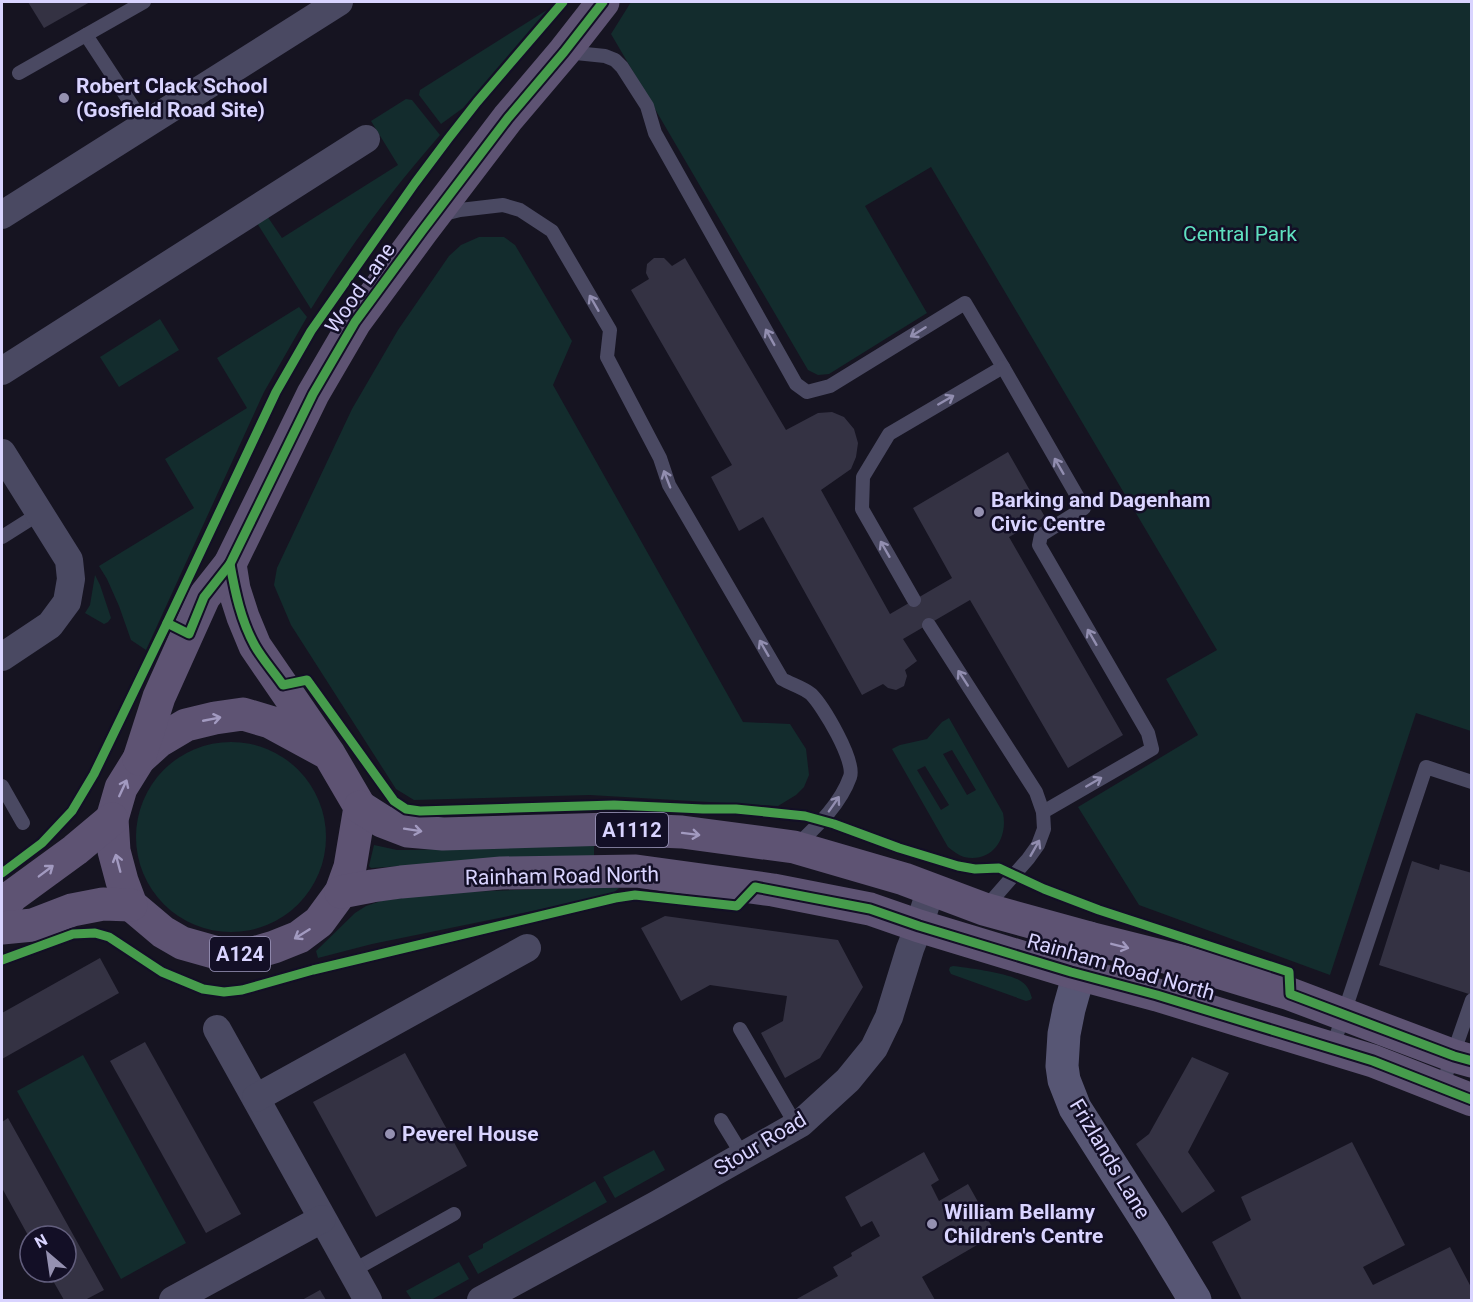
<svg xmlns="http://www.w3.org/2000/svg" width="1473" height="1302" font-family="Roboto,sans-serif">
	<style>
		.green { fill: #132c2d; fill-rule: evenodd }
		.building { fill: #343243 }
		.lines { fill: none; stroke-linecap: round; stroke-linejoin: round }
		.lane { stroke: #4a4962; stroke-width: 14 }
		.street { stroke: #4a4962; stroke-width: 28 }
		.secondary { stroke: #575674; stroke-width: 33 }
		.primary { stroke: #5e5373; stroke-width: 33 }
		.cycleway-casing { stroke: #130f26; stroke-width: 13 }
		.cycleway { stroke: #469c4c; stroke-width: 9 }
		.oneway { stroke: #928eb0 }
		.oneway2 { stroke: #a29ac0 }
		.poi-dot { fill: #9591b1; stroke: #130f26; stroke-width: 2 }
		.labels { text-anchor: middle; stroke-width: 5; stroke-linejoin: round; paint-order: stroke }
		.shield { fill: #130f26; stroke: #9e99be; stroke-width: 1.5 }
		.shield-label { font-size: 20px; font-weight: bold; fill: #d9d4ff }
		.poi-label { font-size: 21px; font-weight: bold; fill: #d9d4ff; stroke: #130f26; text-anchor: start }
		.park-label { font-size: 21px; fill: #5fe0c0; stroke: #130f26 }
		.street-label { font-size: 21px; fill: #d9d4ff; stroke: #130f26 }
	</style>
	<rect width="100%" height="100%" fill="#161421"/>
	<g class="green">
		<path d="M631 2H1471V731L1416 713 1330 975 1139 905 1078 807 1198 735 1166 679 1217 650 931 167 865 206 927 313 829 374 818 375 808 370 611 34Z"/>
		<path d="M547 10 463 108 441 124 419 95 420 90Z"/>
		<path d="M406 99 412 100 440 135C392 190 349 247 311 309L257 223 267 216 282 238 398 165 371 121Z"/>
		<path d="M479 237H504L515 245 572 341 553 385 743 722 790 724 806 749 809 775 804 787 796 795 778 806 590 795 414 800 396 789 291 625 274 585 277 568 352 409 398 330 449 256 461 245Z"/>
		<path d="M299 307 307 317 264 392 146 650 131 640 119 606 107 579 99 566 194 508 165 459 247 408 217 358Z"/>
		<path d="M160 319 179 350 119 387 100 357Z"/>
		<path d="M95 575 100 585 111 618 108 622 104 624 85 613 90 605Z"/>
		<path d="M949 718 1003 813C1008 838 993 863 964 857 958 855 953 851 948 847L892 749 900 745 927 739 942 722ZM952 750 976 790 967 795 943 754ZM925 766 949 805 941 810 917 770Z"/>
		<circle cx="231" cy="837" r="95"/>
		<path d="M374 845 397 850H414L548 845H594V859L419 865 371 868 369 866Z"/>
		<path d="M569 888H619L611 895 372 944 318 958 316 951 355 913 366 906 381 901 439 893Z"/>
		<path d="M953 966C968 968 1011 973 1022 982 1028 986 1030 992 1032 998L1030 1000 1026 1001 951 974 949 970 950 967Z"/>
		<path d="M83 1055 186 1243 121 1279 17 1091Z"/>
		<path d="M654 1150 665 1170 615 1198 603 1177Z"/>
		<path d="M595 1181 607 1202 478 1274 468 1256 483 1248V1244Z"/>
		<path d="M459 1262 469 1279 431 1300H412L406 1291Z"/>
	</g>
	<g class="building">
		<path d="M28 2H90L44 28Z"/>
		<path d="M654 258H664L672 266 685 258 786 430 818 413 832 412 844 417 854 429 858 443 856 457 851 469 821 490 890 614 952 578 913 508 1008 452 1045 517 1009 537 1123 735 1068 768 970 600 903 639 917 661 905 670 907 676 904 686 896 690 888 688 883 684 862 695 763 517 739 531 711 477 732 465 631 290 649 279 646 273 647 264Z"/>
		<path d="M1412 861 1439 870 1440 864 1472 873V995L1379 965Z"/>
		<path d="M665 916 838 940 863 987 820 1058 785 1078 761 1033 783 1021 787 996 710 985 681 1001 641 928Z"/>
		<path d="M100 958 119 993 2 1059V1013Z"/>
		<path d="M145 1042 241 1214 206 1233 110 1061Z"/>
		<path d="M405 1053 467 1166 376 1217 313 1102Z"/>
		<path d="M1192 1057 1229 1073 1188 1152 1215 1191 1182 1213 1136 1144 1149 1134Z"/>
		<path d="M8 1118 104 1290 85 1300H64L48 1272H66V1236H30V1239L2 1188V1122Z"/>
		<path d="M1352 1142 1405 1245 1363 1267 1373 1285 1450 1247 1472 1289V1300H1242L1212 1242 1251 1220 1241 1197Z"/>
		<path d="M924 1152 939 1180 931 1185 939 1201 968 1184 996 1234 922 1277 935 1300H795L838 1276 833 1267 852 1256 851 1253 880 1236 872 1221 861 1227 845 1197Z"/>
		<path d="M320 1290 326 1300H302Z"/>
	</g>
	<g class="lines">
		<g class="lane">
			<path d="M86 35 145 125"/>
			<path d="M566 52 605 56 615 60 622 67 647 106 655 133 796 384 807 392 830 386 965 303 1003 367 889 434 863 477 862 509 914 600"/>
			<path d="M19 73 144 2"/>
			<path d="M440 215 460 210 503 205 520 210 552 231 610 330 607 357 660 458 669 485 782 679C791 684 804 688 811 694 823 706 856 761 850 777 840 805 817 826 796 846"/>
			<path d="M1003 367 1084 508 1041 535 1039 545 1148 733 1152 749 1043 812"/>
			<path d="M2 537 40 513"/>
			<path d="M929 625 1036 792 1043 812 1044 829 1038 845 1028 859 986 907"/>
			<path d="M2 786 23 823"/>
			<path d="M740 1029 796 1125"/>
			<path d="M1332 1049 1426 767 1472 782"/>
			<path d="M1441 1089 1472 1000"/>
			<path d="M721 1120 743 1156"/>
			<path d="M352 1271 454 1214"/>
		</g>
		<g class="street">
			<path d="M2 215 339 2"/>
			<path d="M2 371 366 139"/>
			<path d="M2 453 69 560 71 579 67 602 50 625 2 657"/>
			<path d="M217 1029 368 1300"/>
			<path d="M256 1098 527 948"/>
			<path d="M173 1300 322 1219"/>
			<path d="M481 1300 656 1205 801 1123 848 1080 874 1048 889 1017 910 949 919 926 931 888"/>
		</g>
		<path class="secondary" d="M1089 938 1069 1009 1064 1034 1062 1066 1064 1080 1075 1108 1152 1229 1195 1300"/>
		<g class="primary">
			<path d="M230 564 234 589 243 617 255 646 329 754 360 807 350 867 341 892 319 922 299 937 274 947 250 954H221L182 943 163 932 131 905 122 881 114 851 112 819 121 788 139 759 159 741 186 725 215 718 243 714 270 722 329 754"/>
			<path d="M139 759 159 697 204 597 230 564 313 394 355 322 422 231 508 118 564 52 603 2"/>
			<path d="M360 807 382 821 408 831 443 834 612 829 682 832 794 847 904 879 984 909 1089 938 1185 962 1290 994 1454 1056 1472 1061"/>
			<path d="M341 892 372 886 401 882 501 873 636 871 773 890 870 909 919 926 1071 972 1157 995 1373 1061 1472 1100"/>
			<path d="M2 909 12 896 75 850 112 819"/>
			<path d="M2 928 33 925 72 910 103 904 131 905"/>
		</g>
		<g class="cycleway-casing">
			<g id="cycleway">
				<path d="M230 564C235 592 241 621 255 646 263 660 274 672 283 685L307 680 394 801 406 809 420 811 614 805 703 809H736L805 816 834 824 899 848 958 866 975 869 999 868 1044 889 1099 910 1289 972 1290 994 1454 1056 1472 1061"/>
				<path d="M167 623 189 634 204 597 230 564 313 394 355 322 422 231 508 118 564 52 603 2"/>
				<path d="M2 873 42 843 72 811 94 774 167 623 276 392 311 331 415 183 448 139 477 102 563 2"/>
				<path d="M2 960 73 934 95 933 109 937 162 972 203 989 224 992 242 990 313 970 615 898 635 895 737 906 755 887 870 909 919 926 1071 972 1157 995 1373 1061 1472 1100"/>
			</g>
		</g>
		<use href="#cycleway" class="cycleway"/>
	</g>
	<defs><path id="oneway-shaft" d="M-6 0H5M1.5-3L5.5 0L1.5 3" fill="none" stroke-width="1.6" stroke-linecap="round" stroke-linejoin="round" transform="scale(1.5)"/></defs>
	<g class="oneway">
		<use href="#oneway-shaft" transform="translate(594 303) rotate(-120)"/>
		<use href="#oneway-shaft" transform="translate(918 332) rotate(148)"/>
		<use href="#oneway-shaft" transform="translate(770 337) rotate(-119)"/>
		<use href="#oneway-shaft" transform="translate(946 400) rotate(-30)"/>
		<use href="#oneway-shaft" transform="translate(1059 466) rotate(-120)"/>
		<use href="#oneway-shaft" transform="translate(667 479) rotate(-111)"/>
		<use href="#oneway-shaft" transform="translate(885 549) rotate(-120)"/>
		<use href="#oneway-shaft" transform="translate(1092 637) rotate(-120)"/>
		<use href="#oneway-shaft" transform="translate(764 648) rotate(-120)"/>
		<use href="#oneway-shaft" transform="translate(963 678) rotate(-123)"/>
		<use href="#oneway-shaft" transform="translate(1094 782) rotate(-30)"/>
		<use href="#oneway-shaft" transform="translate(834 804) rotate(-55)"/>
		<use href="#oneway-shaft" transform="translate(1035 848) rotate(-60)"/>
	</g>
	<g class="oneway2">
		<use href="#oneway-shaft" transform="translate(212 719) rotate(-11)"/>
		<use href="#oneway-shaft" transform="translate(123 788) rotate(-65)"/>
		<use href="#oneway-shaft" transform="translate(413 830) rotate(9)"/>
		<use href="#oneway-shaft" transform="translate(691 834) rotate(7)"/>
		<use href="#oneway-shaft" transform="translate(118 863) rotate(-105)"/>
		<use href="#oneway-shaft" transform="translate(46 871) rotate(-37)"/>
		<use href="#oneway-shaft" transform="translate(302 934) rotate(148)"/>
		<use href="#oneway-shaft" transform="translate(1120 946) rotate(14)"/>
	</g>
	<g class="poi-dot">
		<circle cx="64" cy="98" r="6"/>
		<circle cx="979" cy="512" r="6"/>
		<circle cx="390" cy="1134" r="6"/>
		<circle cx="932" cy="1224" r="6"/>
	</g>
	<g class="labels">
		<g class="shield">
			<rect x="596" y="813" width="72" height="34" rx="4.5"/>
			<rect x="210" y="937" width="60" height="34" rx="4.5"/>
		</g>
		<g class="shield-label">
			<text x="632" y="837">A1112</text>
			<text x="240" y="961">A124</text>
		</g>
		<g class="poi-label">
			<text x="76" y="93">Robert Clack School<tspan x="76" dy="24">(Gosfield Road Site)</tspan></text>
			<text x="991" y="507">Barking and Dagenham<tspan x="991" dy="24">Civic Centre</tspan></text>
			<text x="402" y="1141">Peverel House</text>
			<text x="944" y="1219">William Bellamy<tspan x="944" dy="24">Children's Centre</tspan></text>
		</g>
		<g class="park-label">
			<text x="1240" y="241">Central Park</text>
		</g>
		<g class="street-label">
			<text transform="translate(360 288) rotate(-55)" y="7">Wood Lane</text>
			<text transform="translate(562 876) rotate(-1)" y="7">Rainham Road North</text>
			<text transform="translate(1121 967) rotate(16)" y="7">Rainham Road North</text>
			<text transform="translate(760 1144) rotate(-31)" y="7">Stour Road</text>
			<text transform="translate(1110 1159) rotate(59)" y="7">Frizlands Lane</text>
		</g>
	</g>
	<rect width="1473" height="1302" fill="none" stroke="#d9d4ff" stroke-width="6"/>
	<g transform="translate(48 1254) rotate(331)"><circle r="28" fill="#130f26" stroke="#625e7d" stroke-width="1.5"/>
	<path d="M0-4.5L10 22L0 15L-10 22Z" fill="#9591b1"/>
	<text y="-9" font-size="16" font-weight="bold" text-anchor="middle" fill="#d9d4ff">N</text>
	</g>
</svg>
